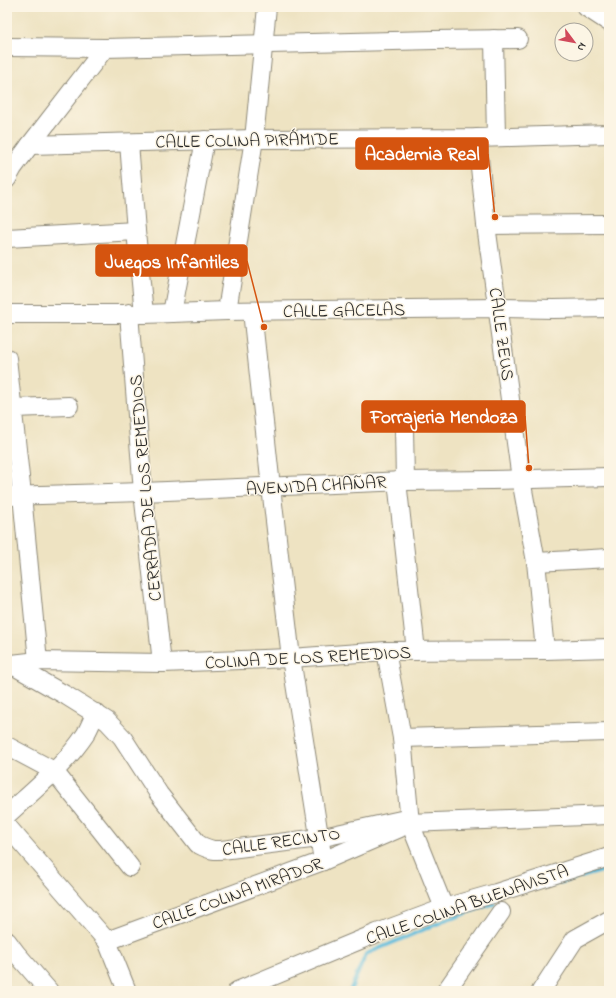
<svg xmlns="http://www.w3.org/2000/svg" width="616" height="998" font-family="'Indie Flower',sans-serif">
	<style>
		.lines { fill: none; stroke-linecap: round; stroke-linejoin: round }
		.stream { stroke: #5ebcdc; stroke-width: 4 }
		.minor-casing { stroke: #8c8776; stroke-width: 20 }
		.minor { stroke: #fff; stroke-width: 18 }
		.labels { text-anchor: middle; stroke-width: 3; stroke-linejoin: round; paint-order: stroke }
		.street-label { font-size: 18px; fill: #2b2b2b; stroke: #fcf5e5 }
		.leader { fill: none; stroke: #d5540f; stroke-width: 1.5 }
		.callout-dot { fill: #d5540f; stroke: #fcf5e5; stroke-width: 1.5 }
		.callout { fill: #d5540f; stroke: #d5540f; stroke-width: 1.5 }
		.callout-label { font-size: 19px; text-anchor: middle; font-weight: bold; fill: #fff }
	</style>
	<rect width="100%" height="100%" fill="#fcf5e5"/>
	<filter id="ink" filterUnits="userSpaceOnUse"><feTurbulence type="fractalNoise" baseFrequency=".025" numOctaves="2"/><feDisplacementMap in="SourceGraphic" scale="8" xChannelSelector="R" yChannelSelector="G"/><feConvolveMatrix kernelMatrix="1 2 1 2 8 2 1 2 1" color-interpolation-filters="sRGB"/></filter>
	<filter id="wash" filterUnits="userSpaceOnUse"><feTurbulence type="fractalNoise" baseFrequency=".012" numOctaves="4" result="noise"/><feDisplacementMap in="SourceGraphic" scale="16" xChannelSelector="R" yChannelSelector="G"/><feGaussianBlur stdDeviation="0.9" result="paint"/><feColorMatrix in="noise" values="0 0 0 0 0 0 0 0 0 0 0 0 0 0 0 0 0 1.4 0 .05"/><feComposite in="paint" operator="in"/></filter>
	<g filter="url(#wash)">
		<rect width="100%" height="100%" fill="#eee3c2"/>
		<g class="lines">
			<g class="stream">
				<path d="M544 887 609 869"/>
				<path d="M350 991 366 954 444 921 494 903"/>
			</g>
		</g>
	</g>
	<g filter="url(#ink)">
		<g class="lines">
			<g class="minor-casing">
				<g id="minor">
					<path d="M586 7 609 22"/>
					<path d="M494 39 496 137"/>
					<path d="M7 47 105 48 434 40 518 39"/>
					<path d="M477 138 486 225 521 479 536 562 545 650"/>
					<path d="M129 143 136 231 144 314"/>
					<path d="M30 145 254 139 477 138 609 134"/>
					<path d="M7 179 13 168 30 145 105 48"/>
					<path d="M486 225 609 224"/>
					<path d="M7 238 136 231"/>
					<path d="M227 311 254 139 267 7"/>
					<path d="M252 311 271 487 291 658 323 861"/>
					<path d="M129 313 143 492 162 663"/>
					<path d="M172 313 205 140"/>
					<path d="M7 314H144L227 311 498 308 553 309 609 308"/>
					<path d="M7 358 22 495 38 661"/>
					<path d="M13 408 69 406"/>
					<path d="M404 428 405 481"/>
					<path d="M397 481 416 651"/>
					<path d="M7 496 143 492 405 481 491 480 609 477"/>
					<path d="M536 562 609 558"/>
					<path d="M386 651 402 738 410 823 444 908"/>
					<path d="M7 662 67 696 107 721 122 737 159 794 198 844C211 851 215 851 230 849L319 838 401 820 410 823 609 815"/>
					<path d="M12 664 38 661 162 663 291 658 386 651 545 650 609 648"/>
					<path d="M402 738 609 732"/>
					<path d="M7 746 54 771 130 867"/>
					<path d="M7 815C34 790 64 766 85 735 89 729 92 720 96 713"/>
					<path d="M7 826 107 941 127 991"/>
					<path d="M7 941 16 953 49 991"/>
					<path d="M107 941 323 861 400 828"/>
					<path d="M237 991 377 933 444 908 496 893 609 857"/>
					<path d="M446 991 501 912"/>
					<path d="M541 991 575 939 609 920"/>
				</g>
			</g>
			<use href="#minor" class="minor"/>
		</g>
	</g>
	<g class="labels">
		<g class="street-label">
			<text transform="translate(247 140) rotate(-1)" y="6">CALLE COLINA PIRÁMIDE</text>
			<text transform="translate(344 310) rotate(-1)" y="6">CALLE GACELAS</text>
			<text transform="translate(502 334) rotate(82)" y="6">CALLE ZEUS</text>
			<text transform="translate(316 485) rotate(-3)" y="6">AVENIDA CHAÑAR</text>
			<text transform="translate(145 488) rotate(-95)" y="6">CERRADA DE LOS REMEDIOS</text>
			<text transform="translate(308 657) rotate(-3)" y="6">COLINA DE LOS REMEDIOS</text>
			<text transform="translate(281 841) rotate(-8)" y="6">CALLE RECINTO</text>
			<text transform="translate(237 893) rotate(-20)" y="6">CALLE COLINA MIRADOR</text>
			<text transform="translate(467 904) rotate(-19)" y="6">CALLE COLINA BUENAVISTA</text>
		</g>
	</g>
	<path class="leader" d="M495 217L488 154M264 327L247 261M529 468L525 416"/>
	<g class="callout-dot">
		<circle cx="495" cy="217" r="4"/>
		<circle cx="264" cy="327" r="4"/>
		<circle cx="529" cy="468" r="4"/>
	</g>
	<g class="callout">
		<rect x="356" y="138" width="132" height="31" rx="4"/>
		<rect x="96" y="245" width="151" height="31" rx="4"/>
		<rect x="362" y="401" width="163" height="31" rx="4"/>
	</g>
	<g class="callout-label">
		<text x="422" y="160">Academia Real</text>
		<text x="172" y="268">Juegos Infantiles</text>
		<text x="444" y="423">Forrajeria Mendoza</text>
	</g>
	<rect width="616" height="998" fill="none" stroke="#fcf5e5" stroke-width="24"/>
	<g transform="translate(574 42) rotate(122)"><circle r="19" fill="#fcf5e5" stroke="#a8a49b"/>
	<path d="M0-3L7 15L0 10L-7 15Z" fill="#d1495b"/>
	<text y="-6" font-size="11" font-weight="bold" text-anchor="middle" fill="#2b2b2b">N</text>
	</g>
</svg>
